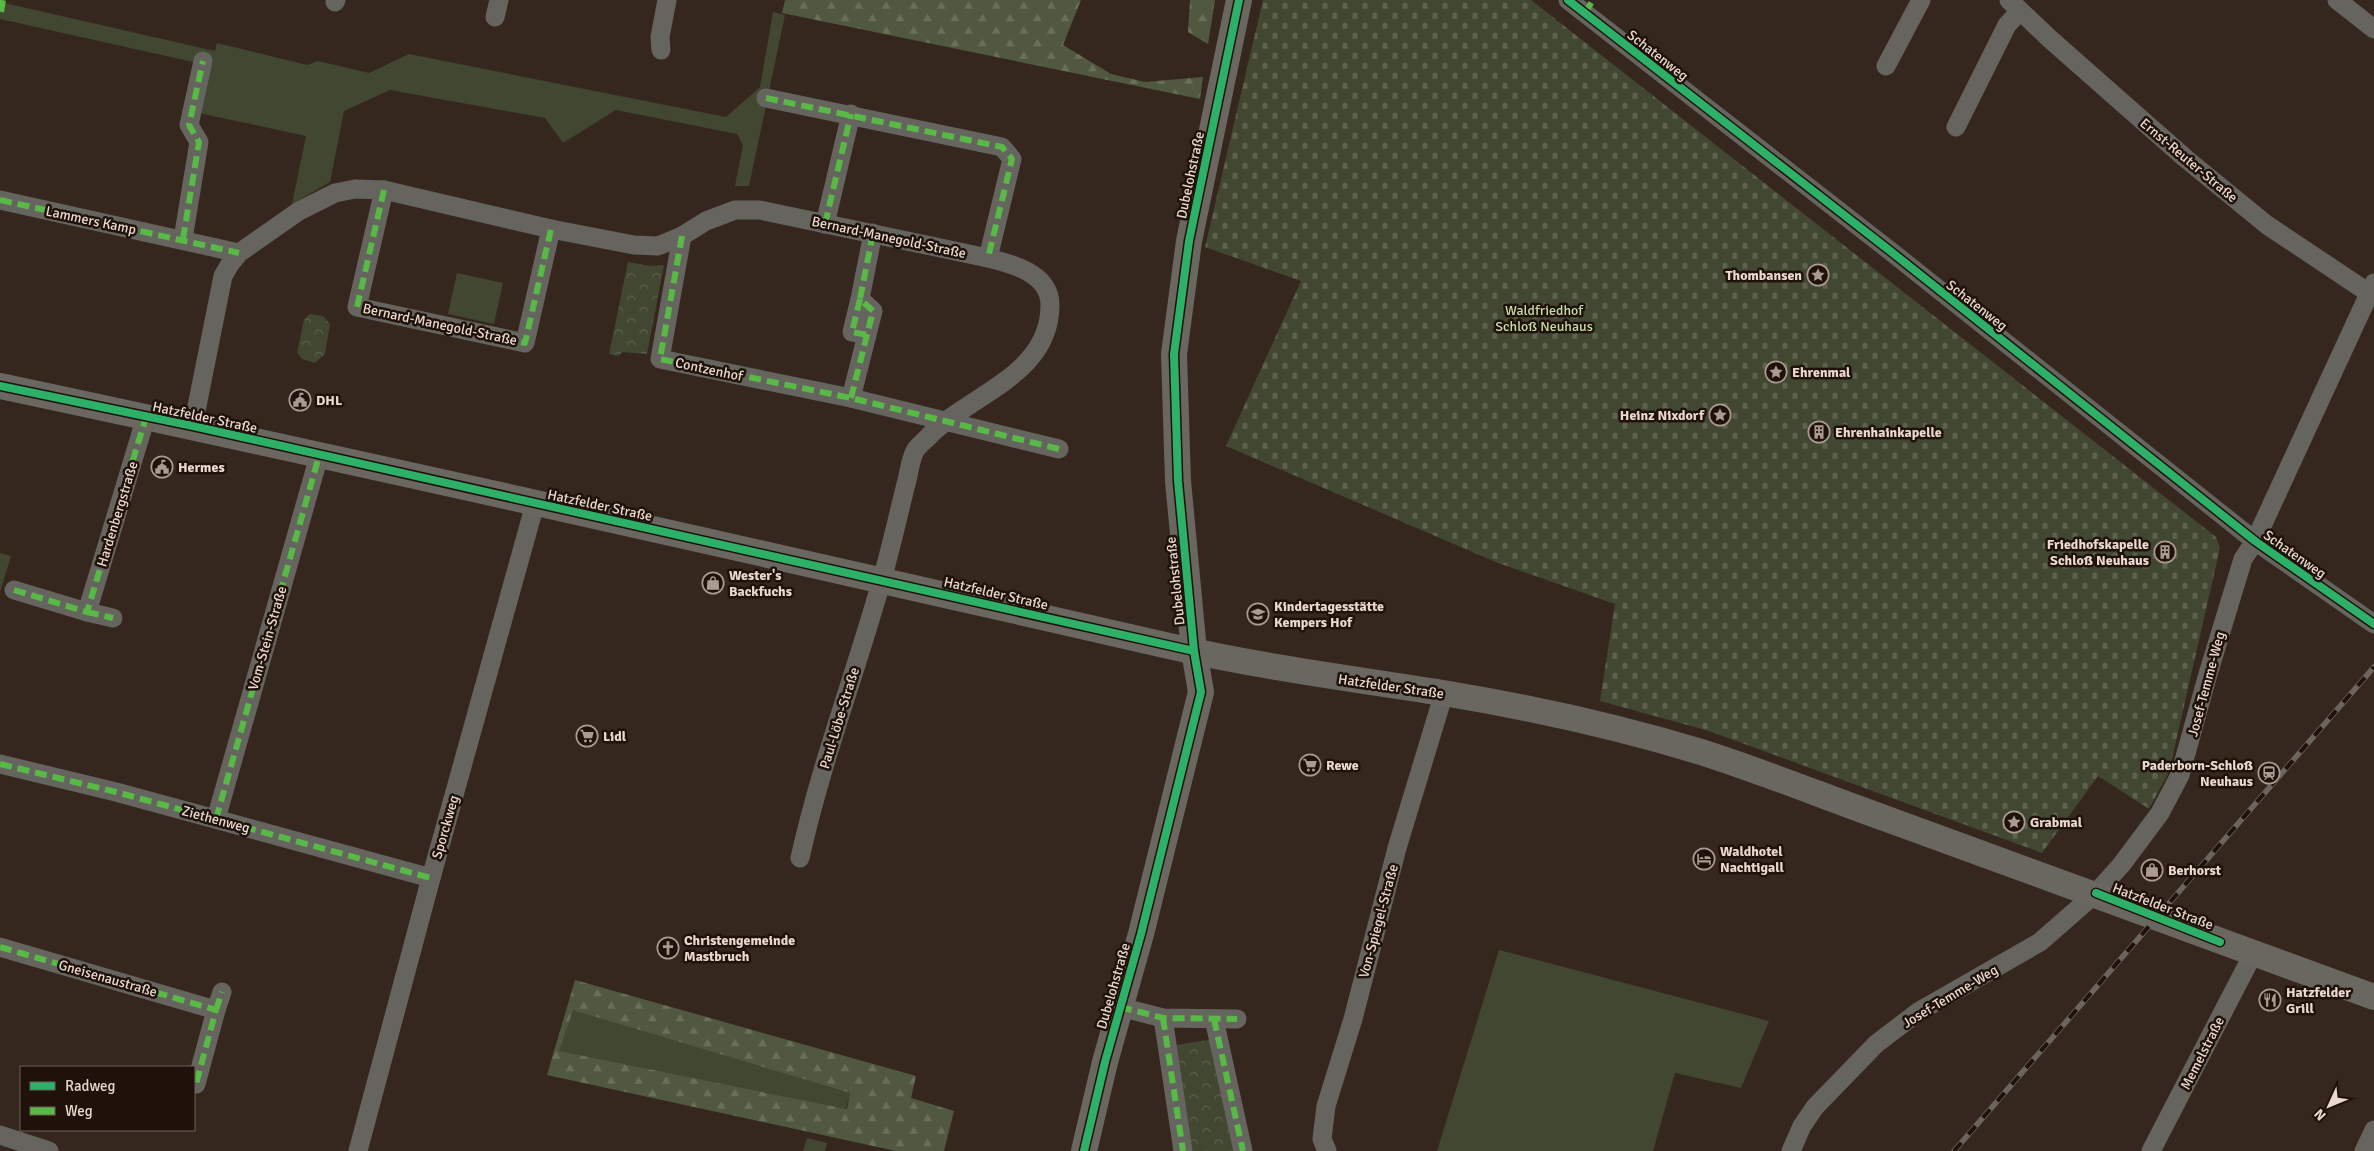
<svg xmlns="http://www.w3.org/2000/svg" width="2374" height="1151" font-family="Signika,sans-serif">
	<style>
		.green { fill: #414731 }
		.forest { fill: url(#forest-firs); fill-rule: evenodd }
		.cemetery { fill: url(#cemetery-stones) }
		.park { fill: url(#park-crowns) }
		.lines { fill: none; stroke-linecap: round; stroke-linejoin: round }
		.street { stroke: #66645f; stroke-width: 19 }
		.secondary { stroke: #696760; stroke-width: 26 }
		.rail-casing { stroke: #6b655f; stroke-width: 5.5 }
		.rail { stroke: #1e120a; stroke-width: 4; stroke-dasharray: 11; stroke-linecap: butt }
		.quiet { stroke: #58b947; stroke-width: 6; stroke-dasharray: 12 6; stroke-linecap: butt }
		.cycleway-casing { stroke: #1e120a; stroke-width: 11 }
		.cycleway { stroke: #2db169; stroke-width: 8 }
		.labels { text-anchor: middle; stroke-width: 5; stroke-linejoin: round; paint-order: stroke }
		.street-label { font-size: 14px; fill: #ead8cd; stroke: #1e120a }
		.poi-label { font-size: 14px; font-weight: bold; fill: #ead8cd; stroke: #1e120a; text-anchor: start }
		.park-label { font-size: 14px; fill: #c7dca7; stroke: #1e120a }
	</style>
	<defs>
		<pattern id="forest-firs" width="22" height="20" patternUnits="userSpaceOnUse" patternTransform="scale(1.25)"><rect width="22" height="20" fill="#515840"/><path d="M5 1l3.5 6h-7zM16 11l3.5 6h-7z" fill="#6a6f5a"/></pattern>
		<pattern id="cemetery-stones" width="16" height="16" patternUnits="userSpaceOnUse" patternTransform="scale(1.25)"><rect width="16" height="16" fill="#414731"/><path d="M2 7V4a2 2 0 0 1 4 0v3zM10 15v-3a2 2 0 0 1 4 0v3z" fill="#5d614e"/></pattern>
		<pattern id="park-crowns" width="20" height="18" patternUnits="userSpaceOnUse" patternTransform="scale(1.25)"><rect width="20" height="18" fill="#414731"/><path d="M2 6a3 3 0 1 1 6 0M12 15a3 3 0 1 1 6 0" fill="none" stroke="#5d614e"/></pattern>
	</defs>
	<rect width="100%" height="100%" fill="#36271e"/>
	<g class="green">
		<path d="M0 2 215 51 217 43 307 65 318 61 369 73 409 54 726 117 760 87 773 12 785 15 749 186H735L743 145 737 134 616 110 563 143 545 118 390 90 344 111 330 182 292 204 306 136 199 113 211 66 0 19Z"/>
		<path d="M457 273 503 283 494 324 448 314Z"/>
		<path d="M0 553 11 556 0 592Z"/>
		<path d="M1499 950 1769 1021 1741 1088 1675 1073 1653 1151H1437Z"/>
		<path d="M573 1009 850 1093 846 1109 558 1051Z"/>
		<path d="M807 1138 827 1143 825 1151H803Z"/>
	</g>
	<g class="forest">
		<path d="M785 0H1081L1063 45 1111 74 1145 82 1203 77 1200 99 782 13Z"/>
		<path d="M1190 0H1215L1208 44 1188 32Z"/>
		<path d="M575 980 916 1076 911 1098 954 1111 944 1151H896L547 1075ZM573 1010 850 1093 847 1109 559 1051Z"/>
	</g>
	<path class="cemetery" d="M1263 0H1531L2216 537 2220 548 2169 772 2149 809 2098 776 2042 853 1709 731 1600 701 1615 604 1498 563 1226 446 1301 281 1205 247Z"/>
	<g class="park">
		<path d="M628 262 649 266 664 265 647 354 622 352 619 356 609 354Z"/>
		<path d="M310 314 323 316 330 324 325 354 315 363 302 359 297 353 304 320Z"/>
		<path d="M1214 1039 1236 1151H1192L1176 1045Z"/>
	</g>
	<g class="lines">
		<g class="street">
			<path d="M1568 0 1889 250 2255 541 2374 624"/>
			<path d="M2009 0 2050 39 2185 158 2267 225 2369 293"/>
			<path d="M2337 0 2374 29"/>
			<path d="M335 2 336 0"/>
			<path d="M495 17 499 0"/>
			<path d="M661 50 660 37 667 0"/>
			<path d="M1886 66 1921 0"/>
			<path d="M766 98 1002 147 1012 159 988 258"/>
			<path d="M1956 127 2007 25 2020 11"/>
			<path d="M384 190 357 307 525 343 551 229"/>
			<path d="M0 200 239 253"/>
			<path d="M825 224 851 114"/>
			<path d="M682 236 660 359 851 398 1059 449"/>
			<path d="M183 239 199 142 189 125 203 61"/>
			<path d="M860 299 852 332 867 335"/>
			<path d="M851 398 873 311 860 299 873 233"/>
			<path d="M193 426 223 276 230 264 239 253 299 211 335 193 355 189 384 190 551 229 634 245 658 246 682 236 706 221 735 210H760L988 258C1012 264 1049 273 1050 304 1051 375 970 394 930 435 926 440 918 445 915 451 910 460 909 474 906 484 898 516 891 548 882 579 856 672 821 763 800 858"/>
			<path d="M14 590 87 612 146 417"/>
			<path d="M87 612 113 618"/>
			<path d="M0 764 116 792 431 878"/>
			<path d="M216 819 319 456"/>
			<path d="M0 947 216 1010 196 1084"/>
			<path d="M1120 1007 1163 1018 1237 1019"/>
			<path d="M216 1010 222 992"/>
			<path d="M1163 1018 1183 1151"/>
			<path d="M1214 1019 1243 1151"/>
			<path d="M0 1135 49 1151"/>
			<path d="M358 1151 431 878 535 504"/>
			<path d="M1327 1151 1322 1139 1326 1106 1353 1019 1397 848 1444 693"/>
			<path d="M1791 1151 1802 1126 1815 1107 1876 1044 1918 1012 2040 942 2096 893 2122 864 2160 813 2180 775 2208 674 2243 559 2255 541 2374 283"/>
			<path d="M2151 1151 2253 954"/>
			<path d="M2364 1151 2374 1130"/>
		</g>
		<g class="secondary">
			<path d="M0 386C391 469 780 557 1169 646 1261 667 1355 679 1449 694 1533 708 1619 727 1701 752 1764 772 1825 797 1887 819 2050 877 2212 937 2374 997"/>
			<path d="M1084 1151 1105 1062 1141 934 1201 692 1194 651 1178 481 1174 354 1189 241 1239 0"/>
		</g>
		<g class="rail-casing">
			<path id="rail" d="M1954 1151 2374 667"/>
		</g>
		<use href="#rail" class="rail"/>
		<g class="quiet">
			<path d="M1 12 3 0"/>
			<path d="M1585 13 1593 0"/>
			<path d="M766 98 1002 147 1012 159 988 258"/>
			<path d="M384 190 357 307 525 343 551 229"/>
			<path d="M0 200 239 253"/>
			<path d="M825 224 851 114"/>
			<path d="M682 236 660 359 851 398 1059 449"/>
			<path d="M183 239 199 142 189 125 203 61"/>
			<path d="M860 299 852 332 867 335"/>
			<path d="M851 398 873 311 860 299 873 233"/>
			<path d="M14 590 87 612 146 417"/>
			<path d="M87 612 113 618"/>
			<path d="M0 764 116 792 431 878"/>
			<path d="M216 819 319 456"/>
			<path d="M0 947 216 1010 196 1084"/>
			<path d="M1120 1007 1163 1018 1237 1019"/>
			<path d="M216 1010 222 992"/>
			<path d="M1163 1018 1183 1151"/>
			<path d="M1214 1019 1243 1151"/>
		</g>
		<g class="cycleway-casing">
			<g id="cycleway">
				<path d="M1568 0 1889 250 2255 541 2374 624"/>
				<path d="M0 386 193 426 1194 651"/>
				<path d="M2096 893 2220 942"/>
				<path d="M1084 1151 1105 1062 1141 934 1201 692 1194 651 1178 481 1174 354 1189 241 1239 0"/>
			</g>
		</g>
		<use href="#cycleway" class="cycleway"/>
	</g>
	<defs>
		<g id="sight-ring" transform="scale(1.125)"><circle r="9.5" fill="#1e120a" stroke="#ab9a90" stroke-width="1.5"/><path d="M0-6L1.8-2.2L6-1.7L2.9 1.2L3.7 5.4L0 3.3L-3.7 5.4L-2.9 1.2L-6-1.7L-1.8-2.2Z" fill="#ab9a90"/></g>
		<g id="civic-ring" transform="scale(1.125)"><circle r="9.5" fill="#1e120a" stroke="#ab9a90" stroke-width="1.5"/><path d="M-.6-6.5H3V-4.5H.6V-3L4-1V1h2V6H-6V1h2V-1L-.6-3ZM-1.2 2.5V6h2.4V2.5Z" fill="#ab9a90"/></g>
		<g id="building-ring" transform="scale(1.125)"><circle r="9.5" fill="#1e120a" stroke="#ab9a90" stroke-width="1.5"/><path d="M-4-6H4V6H1V3H-1V6H-4ZM-2.5-4.3h1.7v1.8h-1.7ZM.8-4.3h1.7v1.8H.8ZM-2.5-1h1.7V.8h-1.7ZM.8-1h1.7V.8H.8Z" fill="#ab9a90"/></g>
		<g id="shop-ring" transform="scale(1.125)"><circle r="9.5" fill="#1e120a" stroke="#ab9a90" stroke-width="1.5"/><path d="M-5-2.5h2.3a2.7 3.5 0 0 1 5.4 0H5L5.5 6h-11ZM-1.5-2.5h3a1.5 2.3 0 0 0-3 0Z" fill="#ab9a90"/></g>
		<g id="school-ring" transform="scale(1.125)"><circle r="9.5" fill="#1e120a" stroke="#ab9a90" stroke-width="1.5"/><path d="M0-5L7-2L0 1L-7-2ZM-4 1L0 2.5L4 1V4Q0 6-4 4Z" fill="#ab9a90"/></g>
		<g id="supermarket-ring" transform="scale(1.125)"><circle r="9.5" fill="#1e120a" stroke="#ab9a90" stroke-width="1.5"/><path d="M-6-5.5h2.5l.6 2H6L4.5 2H-2.5L-4.4-4H-6ZM-1.5 3.2a1.3 1.3 0 1 0 .1 0ZM3 3.2a1.3 1.3 0 1 0 .1 0Z" fill="#ab9a90"/></g>
		<g id="station-ring" transform="scale(1.125)"><circle r="9.5" fill="#1e120a" stroke="#ab9a90" stroke-width="1.5"/><path d="M-3-6H3Q5-6 5-4V2Q5 4 3 4L4.5 6H3L1.5 4h-3L-3 6H-4.5L-3 4Q-5 4-5 2V-4Q-5-6-3-6ZM-3.5-4v3h7v-3ZM-3.5 1v1.5H-2V1ZM2 1v1.5H3.5V1Z" fill="#ab9a90"/></g>
		<g id="hotel-ring" transform="scale(1.125)"><circle r="9.5" fill="#1e120a" stroke="#ab9a90" stroke-width="1.5"/><path d="M-6-4.5h1.5V1H6V5H4.5V3h-9V5H-6ZM-4 0a1.8 1.8 0 1 1 3.6 0ZM.5 0V-2.5h3Q6-2.5 6 0Z" fill="#ab9a90"/></g>
		<g id="church-ring" transform="scale(1.125)"><circle r="9.5" fill="#1e120a" stroke="#ab9a90" stroke-width="1.5"/><path d="M-1.2-6h2.4v3.5h3.3v2.4h-3.3V6h-2.4V-.1h-3.3v-2.4h3.3Z" fill="#ab9a90"/></g>
		<g id="restaurant-ring" transform="scale(1.125)"><circle r="9.5" fill="#1e120a" stroke="#ab9a90" stroke-width="1.5"/><path d="M-5-6h1v4h1v-4h1v4h1v-4h1v5L-1.5 .5V6h-2V.5L-5-1ZM5-6V6H3V1.5H1.5Q1.5-4 5-6Z" fill="#ab9a90"/></g>
	</defs>
	<g fill-rule="evenodd">
		<use href="#sight-ring" x="1818" y="275"/>
		<use href="#sight-ring" x="1776" y="372"/>
		<use href="#civic-ring" x="300" y="400"/>
		<use href="#sight-ring" x="1720" y="415"/>
		<use href="#building-ring" x="1819" y="432"/>
		<use href="#civic-ring" x="162" y="467"/>
		<use href="#building-ring" x="2165" y="552"/>
		<use href="#shop-ring" x="713" y="583"/>
		<use href="#school-ring" x="1258" y="614"/>
		<use href="#supermarket-ring" x="587" y="736"/>
		<use href="#supermarket-ring" x="1310" y="765"/>
		<use href="#station-ring" x="2269" y="773"/>
		<use href="#sight-ring" x="2014" y="822"/>
		<use href="#hotel-ring" x="1704" y="859"/>
		<use href="#shop-ring" x="2152" y="870"/>
		<use href="#church-ring" x="668" y="948"/>
		<use href="#restaurant-ring" x="2270" y="1000"/>
	</g>
	<g class="labels">
		<g class="street-label">
			<text transform="translate(1658 55) rotate(38)" y="5">Schatenweg</text>
			<text transform="translate(2189 160) rotate(40)" y="5">Ernst-Reuter-Straße</text>
			<text transform="translate(1190 175) rotate(-78)" y="5">Dubelohstraße</text>
			<text transform="translate(91 220) rotate(12)" y="5">Lammers Kamp</text>
			<text transform="translate(889 237) rotate(12)" y="5">Bernard-Manegold-Straße</text>
			<text transform="translate(1977 305) rotate(38)" y="5">Schatenweg</text>
			<text transform="translate(440 324) rotate(12)" y="5">Bernard-Manegold-Straße</text>
			<text transform="translate(709 369) rotate(12)" y="5">Contzenhof</text>
			<text transform="translate(205 417) rotate(12)" y="5">Hatzfelder Straße</text>
			<text transform="translate(600 505) rotate(12)" y="5">Hatzfelder Straße</text>
			<text transform="translate(117 514) rotate(-73)" y="5">Hardenbergstraße</text>
			<text transform="translate(2295 554) rotate(35)" y="5">Schatenweg</text>
			<text transform="translate(1175 581) rotate(-96)" y="5">Dubelohstraße</text>
			<text transform="translate(996 593) rotate(13)" y="5">Hatzfelder Straße</text>
			<text transform="translate(267 638) rotate(-74)" y="5">Vom-Stein-Straße</text>
			<text transform="translate(2206 684) rotate(-75)" y="5">Josef-Temme-Weg</text>
			<text transform="translate(1391 686) rotate(8)" y="5">Hatzfelder Straße</text>
			<text transform="translate(839 718) rotate(-73)" y="5">Paul-Löbe-Straße</text>
			<text transform="translate(216 819) rotate(15)" y="5">Ziethenweg</text>
			<text transform="translate(445 827) rotate(-74)" y="5">Sporckweg</text>
			<text transform="translate(2163 906) rotate(21)" y="5">Hatzfelder Straße</text>
			<text transform="translate(1378 921) rotate(-75)" y="5">Von-Spiegel-Straße</text>
			<text transform="translate(108 978) rotate(16)" y="5">Gneisenaustraße</text>
			<text transform="translate(1113 986) rotate(-74)" y="5">Dubelohstraße</text>
			<text transform="translate(1950 996) rotate(-31)" y="5">Josef-Temme-Weg</text>
			<text transform="translate(2202 1053) rotate(-63)" y="5">Memelstraße</text>
		</g>
		<g class="poi-label">
			<text x="1802" y="280" text-anchor="end">Thombansen</text>
			<text x="1792" y="377">Ehrenmal</text>
			<text x="316" y="405">DHL</text>
			<text x="1704" y="420" text-anchor="end">Heinz Nixdorf</text>
			<text x="1835" y="437">Ehrenhainkapelle</text>
			<text x="178" y="472">Hermes</text>
			<text x="2149" y="549" text-anchor="end">Friedhofskapelle<tspan x="2149" dy="16">Schloß Neuhaus</tspan></text>
			<text x="729" y="580">Wester's<tspan x="729" dy="16">Backfuchs</tspan></text>
			<text x="1274" y="611">Kindertagesstätte<tspan x="1274" dy="16">Kempers Hof</tspan></text>
			<text x="603" y="741">Lidl</text>
			<text x="1326" y="770">Rewe</text>
			<text x="2253" y="770" text-anchor="end">Paderborn-Schloß<tspan x="2253" dy="16">Neuhaus</tspan></text>
			<text x="2030" y="827">Grabmal</text>
			<text x="1720" y="856">Waldhotel<tspan x="1720" dy="16">Nachtigall</tspan></text>
			<text x="2168" y="875">Berhorst</text>
			<text x="684" y="945">Christengemeinde<tspan x="684" dy="16">Mastbruch</tspan></text>
			<text x="2286" y="997">Hatzfelder<tspan x="2286" dy="16">Grill</tspan></text>
		</g>
		<g class="park-label">
			<text x="1544" y="315">Waldfriedhof<tspan x="1544" dy="16">Schloß Neuhaus</tspan></text>
		</g>
	</g>
	<rect x="20" y="1066" width="175" height="65" fill="#1e120a" stroke="#706158"/>
	<rect x="30" y="1082" width="25" height="8" fill="#2db169" stroke="#706158"/>
	<text x="65" y="1091" font-size="15" fill="#ead8cd">Radweg</text>
	<rect x="30" y="1107" width="25" height="8" fill="#58b947" stroke="#706158"/>
	<text x="65" y="1116" font-size="15" fill="#ead8cd">Weg</text>
	<g transform="translate(2329 1106) rotate(226)" stroke="#1e120a" stroke-width="4" paint-order="stroke">
	<path d="M0-4L9 19L0 12L-9 19Z" fill="#ead8cd"/>
	<text y="-8" font-size="14" font-weight="bold" text-anchor="middle" fill="#ead8cd">N</text>
	</g>
</svg>
